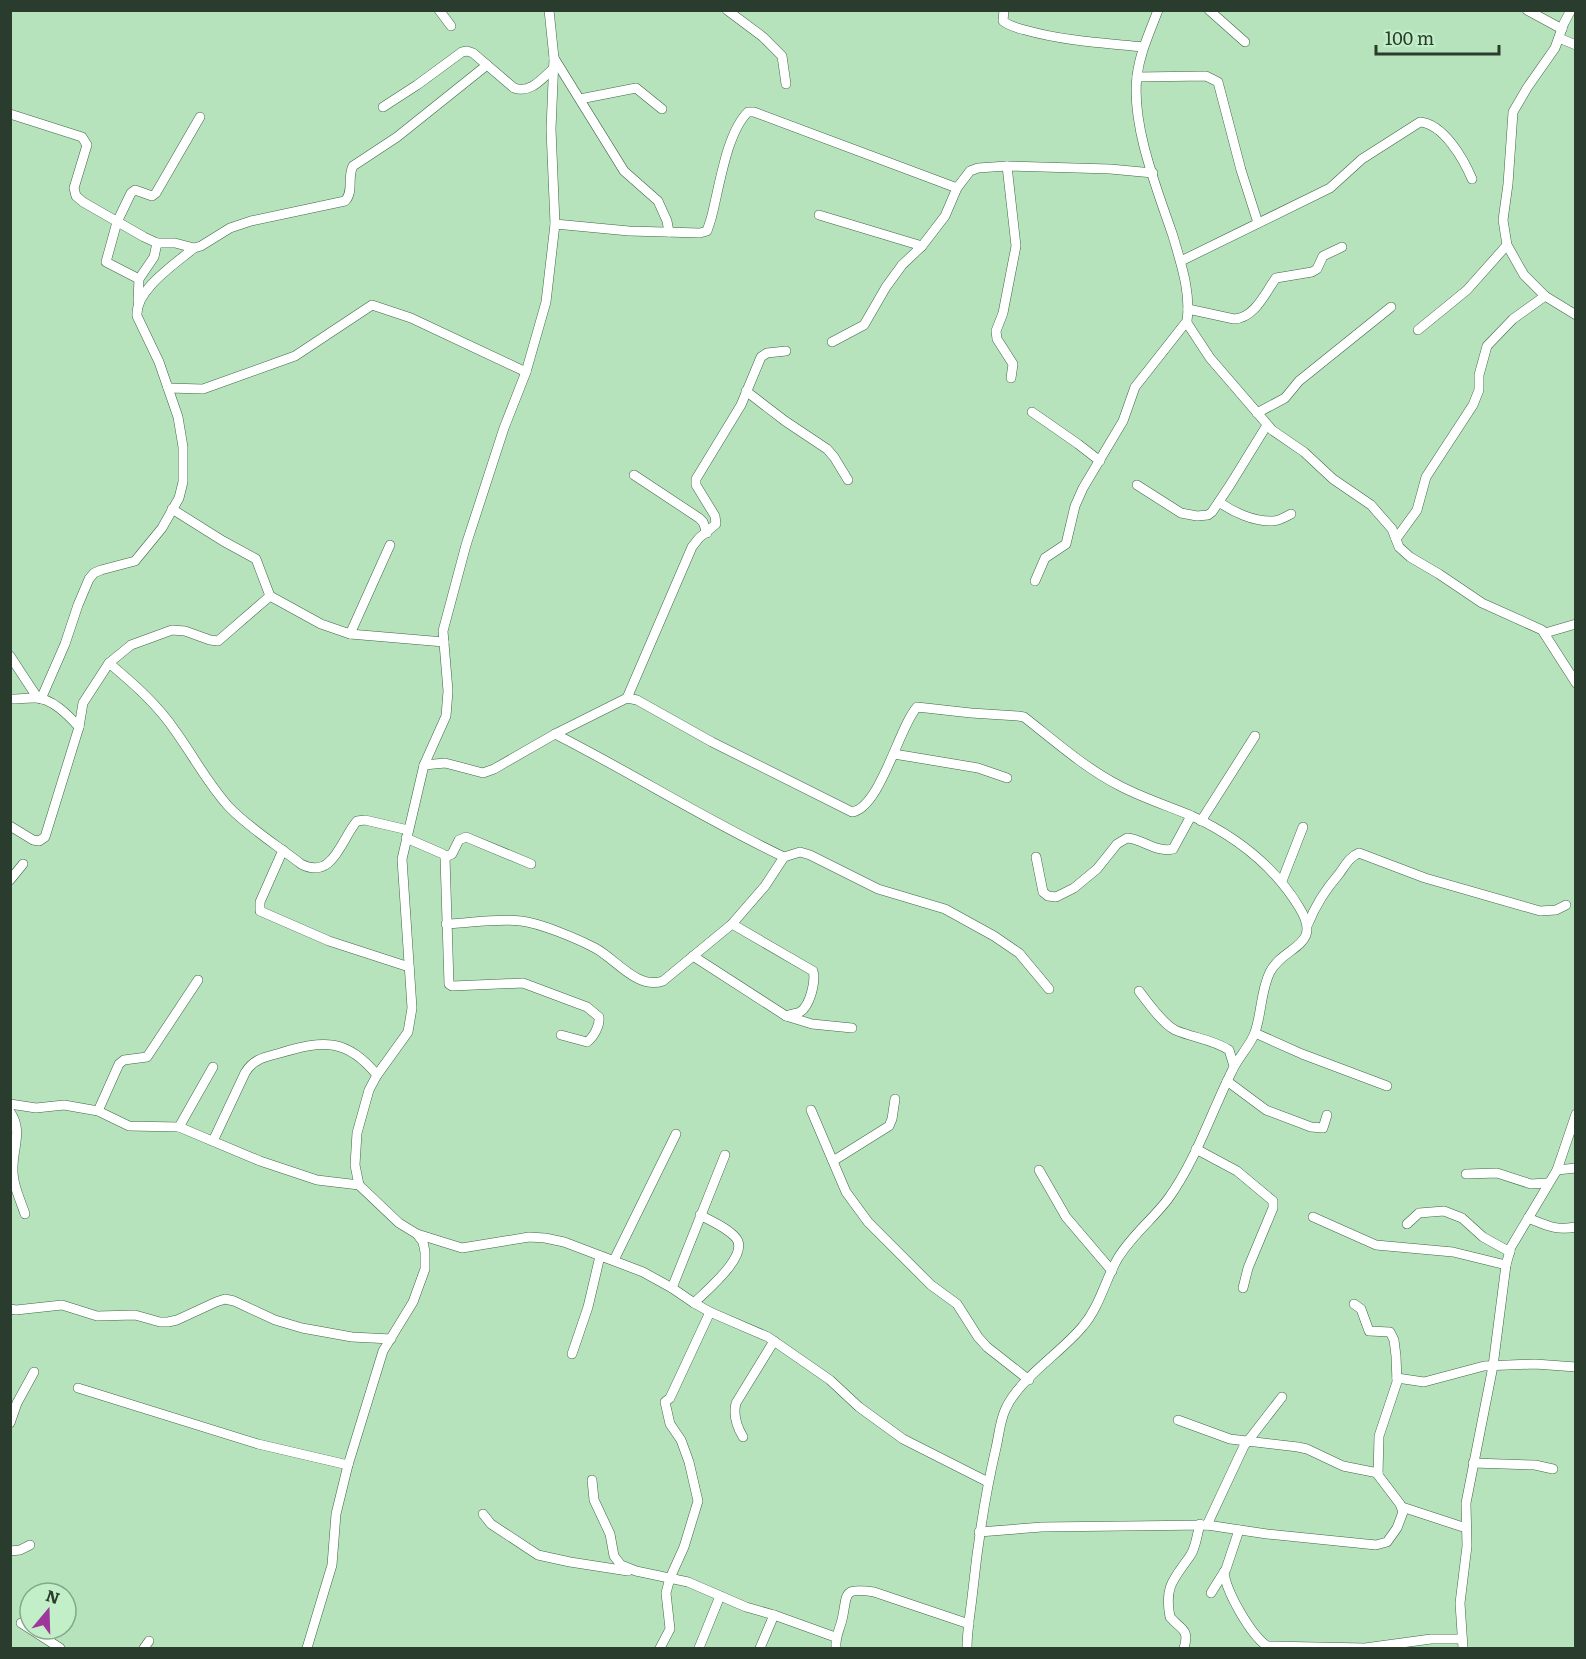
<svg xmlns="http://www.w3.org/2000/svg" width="1586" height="1659" font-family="Literata,serif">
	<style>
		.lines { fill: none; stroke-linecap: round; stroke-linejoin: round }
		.street-casing { stroke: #3f6746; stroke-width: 10 }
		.street { stroke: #fff; stroke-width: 9 }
	</style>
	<rect width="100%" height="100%" fill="#b6e2bc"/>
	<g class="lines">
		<g class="street-casing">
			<g id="street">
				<path d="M439 10 451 26"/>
				<path d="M727 10 763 37 782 56 786 84"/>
				<path d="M1004 10 1003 21C1009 26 1017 28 1025 30 1064 41 1103 43 1143 47"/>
				<path d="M1209 10 1245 42"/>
				<path d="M1527 10 1562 29"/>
				<path d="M1571 10 1564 23 1555 48 1527 88 1513 112 1508 184 1503 220 1507 245 1524 275 1545 296 1576 315"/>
				<path d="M1559 38 1576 45"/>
				<path d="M554 58 624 171 658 201 667 221 669 232"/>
				<path d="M1137 77 1206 76 1218 82 1241 170 1258 223"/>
				<path d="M580 99 636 88 662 109"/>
				<path d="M383 107 417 85 462 52 467 51 473 53 514 88C531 94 542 78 554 68"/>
				<path d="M10 114 82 137 87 145 74 188 76 196 83 202 144 237 157 243H175L194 248 201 246 230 228 251 221 345 201C354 192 347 177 353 166L397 137 487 65"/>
				<path d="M1007 166 1016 246 1003 313 996 331 997 339 1013 364 1011 378"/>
				<path d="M819 215 922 246"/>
				<path d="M555 224 629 231 700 233 707 231 711 219C719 190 726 133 748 112H754L957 188"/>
				<path d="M1181 261 1330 188 1362 159 1420 122C1444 124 1464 160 1472 179"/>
				<path d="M139 279 106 262 117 222 131 193 135 190 152 196 156 193 200 117"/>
				<path d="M138 301 139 279 154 257 157 243"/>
				<path d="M1188 309 1234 319C1255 318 1265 293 1276 278L1312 272 1317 269 1323 256 1342 247"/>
				<path d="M1187 323 1210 358 1272 430 1304 452 1333 479 1371 505 1392 529 1399 547 1410 557 1439 574 1482 603 1542 630 1576 683"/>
				<path d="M1418 330 1467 290 1507 245"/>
				<path d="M832 342 864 325 886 287 902 265 922 246 945 216 957 188 970 171 978 168 1007 166 1110 169 1153 173"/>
				<path d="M168 388 203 389 295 356 372 305 411 318 526 372"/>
				<path d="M746 391 785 421 827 449 834 457 848 480"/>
				<path d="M1032 412 1078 444 1100 461"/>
				<path d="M1257 413 1285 398 1299 381 1391 307"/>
				<path d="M634 475 699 518 703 522 707 533"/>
				<path d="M1137 485 1181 513 1197 516 1208 515 1212 512 1230 485 1267 425"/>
				<path d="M1219 502C1233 512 1254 522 1273 521 1279 521 1285 517 1291 514"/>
				<path d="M172 509 223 541 256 559 270 596 321 624 350 634 444 642"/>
				<path d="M1396 539 1417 510 1426 477 1473 405 1479 390V375L1487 346 1513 319 1545 296"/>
				<path d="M1035 581 1045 558 1066 544 1075 506 1083 488 1123 421 1135 387 1187 321C1191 292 1181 264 1173 236 1157 189 1131 125 1137 76 1140 52 1150 32 1158 10"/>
				<path d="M1545 633 1576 624"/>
				<path d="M350 634 390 545"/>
				<path d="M10 656 37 697"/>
				<path d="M109 663C134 684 158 705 176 732 194 757 208 784 229 807 249 828 278 846 301 864 333 881 341 839 357 821L365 820 408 830"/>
				<path d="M627 698 692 547 699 538 716 524 715 516 696 485V479L741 405 761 357 767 353 786 351"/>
				<path d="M10 699C19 699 27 698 35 698 52 698 68 715 79 727"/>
				<path d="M41 699 65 644 78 605 89 579 94 573 101 570 135 561 162 528 179 498 183 482V447L178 417 159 362 137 316C135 290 175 264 194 248"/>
				<path d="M555 734C632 773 706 820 784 857L800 852 810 855 878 889 945 909 994 936 1019 953 1049 989"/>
				<path d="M894 754 978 768 1007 778"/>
				<path d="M424 765 445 763 483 773 494 769 555 734 627 698 637 700 712 742 852 812C880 808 899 727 917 707L971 713 1018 716 1024 717C1056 742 1085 768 1120 786 1143 798 1168 806 1192 816 1235 836 1274 866 1299 907 1324 947 1284 945 1270 972 1260 992 1262 1015 1254 1035 1248 1048 1238 1058 1232 1071 1211 1113 1196 1160 1168 1199 1153 1219 1132 1235 1118 1258 1105 1280 1100 1306 1083 1326 1062 1352 1020 1378 1006 1408 1000 1420 999 1435 996 1448 985 1495 978 1542 973 1589 971 1609 967 1629 967 1648"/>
				<path d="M1201 821 1255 736"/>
				<path d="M10 826 33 840 39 841 45 837 79 727 83 703 109 663 131 645 172 630 185 631 210 640 218 641 270 596"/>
				<path d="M406 838 443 854 445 857 449 984 452 986 523 983 587 1007 599 1017C600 1025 594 1037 587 1042L561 1035"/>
				<path d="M283 850 260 902V911L329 941 409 967"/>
				<path d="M445 857 452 854 459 840 466 837 531 864"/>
				<path d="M1036 857 1043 892 1048 896 1056 897 1074 888 1097 869 1117 844 1127 838C1143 839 1156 853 1173 849L1191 816"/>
				<path d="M10 880 23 864"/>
				<path d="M1282 881 1303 827"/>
				<path d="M446 924C471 923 497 918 521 921 540 923 578 939 595 948 616 959 637 990 663 981L732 924 765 886 784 857"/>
				<path d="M732 924 813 971C816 981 810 1006 800 1012 796 1014 790 1014 786 1016"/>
				<path d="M1308 924C1316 904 1325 890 1339 874 1345 866 1349 857 1359 853L1425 878 1540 911 1556 910 1566 905"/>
				<path d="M693 956 786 1016 812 1024 852 1028"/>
				<path d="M1139 991C1148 1003 1163 1024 1175 1030 1193 1038 1212 1039 1229 1050L1234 1066"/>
				<path d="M1255 1033 1302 1054 1387 1086"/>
				<path d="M1227 1081 1266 1110 1311 1127 1323 1128 1327 1115"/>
				<path d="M10 1104 36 1108 64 1105 98 1111 129 1126 179 1127 260 1161 317 1180 359 1185"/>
				<path d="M811 1110 846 1192 868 1222 931 1285 957 1304 978 1337 987 1347 1029 1380"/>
				<path d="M98 1111 119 1064 124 1060 147 1057 198 980"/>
				<path d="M10 1112C23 1130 13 1148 13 1167 12 1183 20 1199 25 1214"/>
				<path d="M179 1127 213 1067"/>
				<path d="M213 1141 245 1073C253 1059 265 1057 280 1053 323 1040 347 1038 377 1075"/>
				<path d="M1196 1149 1237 1171 1273 1201V1208L1248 1268 1243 1288"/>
				<path d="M833 1161 889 1126 892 1119 895 1099"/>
				<path d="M1039 1170 1066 1217 1112 1271"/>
				<path d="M1557 1170 1576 1168"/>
				<path d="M1466 1174 1497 1173 1531 1184 1547 1183"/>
				<path d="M1313 1217 1376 1245 1453 1252 1506 1265"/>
				<path d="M1528 1218C1546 1225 1556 1231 1576 1227"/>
				<path d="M1407 1224 1419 1213 1444 1211 1462 1218 1483 1237 1510 1252"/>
				<path d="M417 1234 462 1248 529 1237 545 1238 564 1242 643 1272 672 1288 694 1303 710 1312 768 1337 830 1380 859 1407 903 1439 988 1482"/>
				<path d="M614 1260 676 1134"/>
				<path d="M672 1288 725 1155"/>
				<path d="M694 1303C706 1291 750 1255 736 1238 728 1228 711 1221 700 1215"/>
				<path d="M10 1309 16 1310 62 1305 97 1316 135 1315 160 1322H168L177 1320 216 1302 225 1299 234 1301 275 1320 302 1328 352 1337 391 1339"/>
				<path d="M572 1354 588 1307 600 1256"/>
				<path d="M1397 1378 1424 1382 1484 1366 1535 1364 1576 1367"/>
				<path d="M78 1388 258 1444 348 1465"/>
				<path d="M1178 1420 1230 1439 1298 1447 1307 1449 1343 1466 1378 1473"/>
				<path d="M10 1423 17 1403 34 1372"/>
				<path d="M743 1437C737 1427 733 1415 736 1403L774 1341"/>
				<path d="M1473 1463 1535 1465 1553 1469"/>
				<path d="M592 1480 594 1500 610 1534 614 1556 621 1565 636 1571 688 1582 746 1607 774 1615 835 1637"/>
				<path d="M1402 1507 1466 1528"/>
				<path d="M483 1514 491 1524 538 1555 570 1562 628 1571"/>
				<path d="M1207 1525 1244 1446 1282 1397"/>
				<path d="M979 1532 1042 1527 1207 1525 1267 1534 1376 1545 1387 1542 1397 1528 1403 1512 1400 1504 1378 1475 1379 1436 1397 1382 1396 1356 1394 1340 1390 1332 1369 1331 1361 1309 1354 1304"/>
				<path d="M10 1551 20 1550 30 1545"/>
				<path d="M1224 1572C1226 1592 1251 1635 1267 1646L1365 1648 1431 1639H1462"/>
				<path d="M1211 1593 1226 1569 1239 1530"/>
				<path d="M21 1623 60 1648"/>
				<path d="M144 1648 149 1641"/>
				<path d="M307 1648 332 1565 336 1514 348 1465 383 1351 413 1302 425 1269V1252L423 1242 417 1234 399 1223 359 1185 355 1165 357 1133 369 1090 377 1075 408 1032 412 1008 402 859 424 765 446 716 448 691 443 631 466 545 504 428 526 372 546 302 555 224 551 129 554 58 549 10"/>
				<path d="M660 1648 670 1629 666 1593 670 1578 684 1547 698 1501 689 1462 681 1440 670 1424 665 1402 670 1398 710 1312"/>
				<path d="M699 1648 720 1596"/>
				<path d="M760 1648 774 1615"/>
				<path d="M836 1648C835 1637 839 1631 842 1620 848 1594 841 1587 874 1592L969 1624"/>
				<path d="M1184 1648C1190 1629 1181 1630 1170 1617 1164 1586 1174 1579 1190 1556 1196 1548 1197 1534 1200 1524"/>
				<path d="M1463 1648 1460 1603 1467 1546 1466 1503 1493 1366 1506 1265 1511 1247 1557 1170 1576 1114"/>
			</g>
		</g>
		<use href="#street" class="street"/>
	</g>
	<rect width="1586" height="1659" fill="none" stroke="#2a3c2d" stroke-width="24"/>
	<g transform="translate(48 1611) rotate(19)"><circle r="28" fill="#c2efc8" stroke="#85a78a" stroke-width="1.5"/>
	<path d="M0-4.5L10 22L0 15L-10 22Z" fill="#9e379b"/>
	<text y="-9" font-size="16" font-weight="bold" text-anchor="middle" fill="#2a3c2d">N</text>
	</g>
	<path d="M1376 45v9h123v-9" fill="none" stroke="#2a3c2d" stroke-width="3"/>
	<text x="1385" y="45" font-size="18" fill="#2a3c2d" stroke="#c2efc8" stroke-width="4.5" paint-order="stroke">100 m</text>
</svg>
